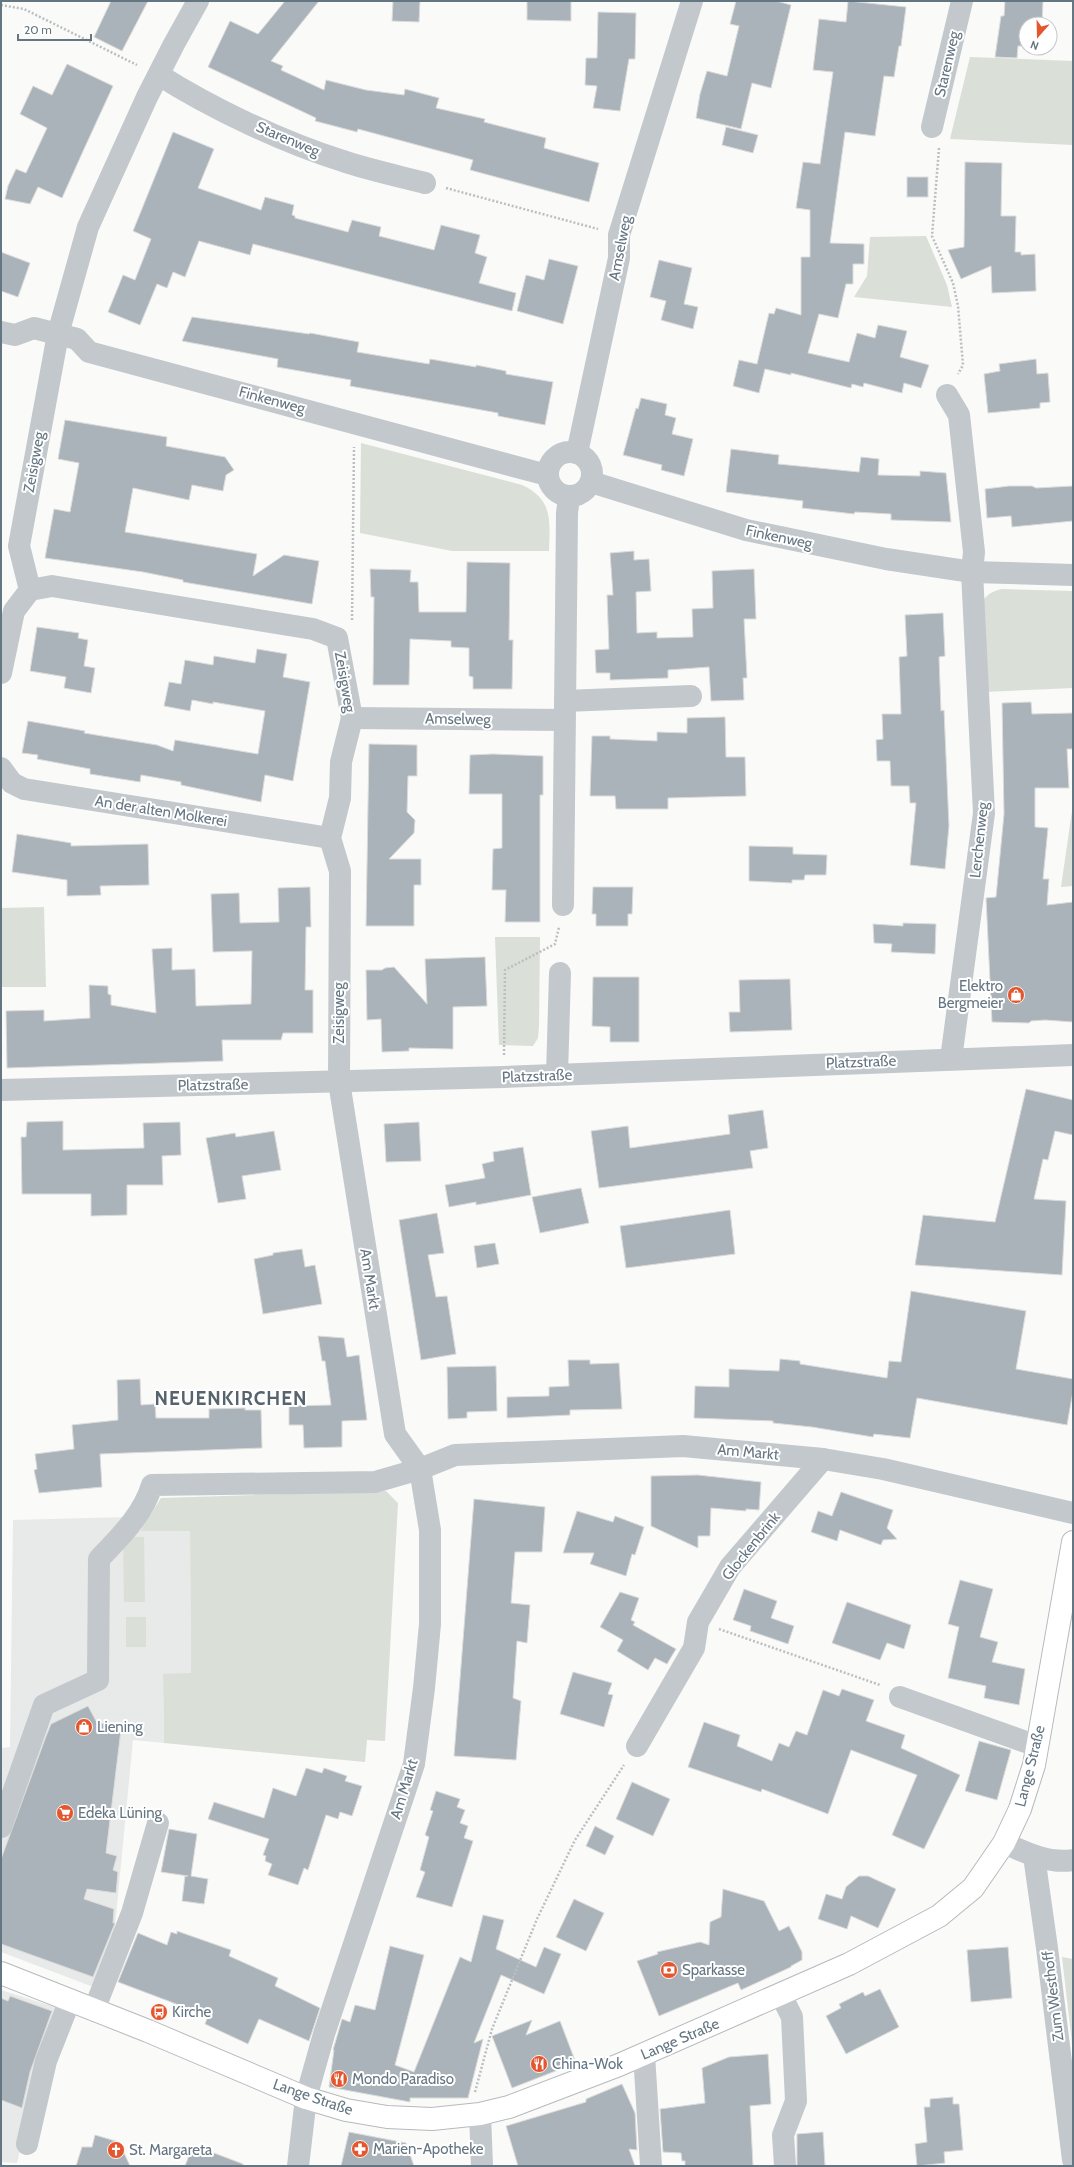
<svg xmlns="http://www.w3.org/2000/svg" width="1074" height="2167" font-family="Cabin,sans-serif">
	<style>
		.built { fill: #e8e9e9 }
		.green { fill: #dadfd7 }
		.building { fill: #aab3b9; stroke: #dcdcda }
		.lines { fill: none; stroke-linecap: round; stroke-linejoin: round }
		.major-casing { stroke: #b5babe; stroke-width: 24 }
		.path { stroke: #bbbfc2; stroke-width: 2.5; stroke-dasharray: 2 2; stroke-linecap: butt }
		.minor { stroke: #c3c8cc; stroke-width: 22 }
		.major { stroke: #fff; stroke-width: 22 }
		.labels { text-anchor: middle; stroke-width: 4; stroke-linejoin: round; paint-order: stroke }
		.street-label { font-size: 15px; fill: #657683; stroke: #fff }
		.poi-label { font-size: 15px; fill: #657683; stroke: #fff; text-anchor: start }
		.district-label { font-size: 19px; font-weight: bold; letter-spacing: 1px; fill: #57646e; stroke: #fff }
	</style>
	<rect width="100%" height="100%" fill="#fafaf8"/>
	<g class="built">
		<path d="M126 1517 128 1531H190L191 1673 163 1679 164 1743 133 1740 115 1926 96 1988 1 1952V1748L10 1747 13 1520Z"/>
		<path d="M1 1990 58 2008 37 2076 17 2163 1 2162Z"/>
	</g>
	<g class="green">
		<path d="M970 57 1073 61V145L950 139Z"/>
		<path d="M926 236 947 285 952 307 854 297 867 276 870 237Z"/>
		<path d="M361 443 522 485C553 499 550 521 549 551H452L360 533Z"/>
		<path d="M1002 589 1073 591V688L984 692 982 602C987 594 993 591 1002 589Z"/>
		<path d="M1072 811 1073 886 1061 887Z"/>
		<path d="M44 907 46 987H1V908Z"/>
		<path d="M495 937H540L539 1026 538 1038 533 1046 499 1045Z"/>
		<path d="M386 1491 398 1503 385 1741 367 1740 365 1762 164 1743 163 1674 191 1673 190 1531H140L161 1498Z"/>
		<path d="M123 1537H144L145 1602H124Z"/>
		<rect x="126" y="1617" width="20" height="30"/>
		<path d="M1062 1957 1073 1959V2052Z"/>
	</g>
	<g class="building">
		<path d="M111 1H148L122 51 94 37Z"/>
		<path d="M285 1H319L271 61 283 66 281 70 324 90 326 80 366 90 404 95 405 89 439 98 436 108 485 119 484 122 546 138 544 148 599 163 589 202 470 170 473 160 358 129 357 132 315 121 316 118 208 67 230 21 258 34Z"/>
		<path d="M393 1H420L419 22 392 21Z"/>
		<path d="M527 1H571V21L527 20Z"/>
		<path d="M736 1H776L791 5 771 88 752 83 741 129 696 118 700 94 707 71 727 76 739 26 730 24Z"/>
		<path d="M848 1 906 7 901 46H899L894 77 884 76 875 136 845 132 830 243 864 244V264H853V284H846L838 318 819 314 808 353 849 362 857 333 875 338 878 325 907 331 900 357 929 365 921 388 904 383 902 393 864 383 863 387 852 384 851 388 791 373V375L765 369 759 393 733 386 739 360 757 364 769 313 774 314 776 308 801 315V257H810V210L796 208 803 162 820 164 833 72 813 70 819 19 846 22Z"/>
		<path d="M1005 1H1043L1042 24H1026V46H1018L1017 58 995 57 1001 16H1004Z"/>
		<path d="M598 12 636 13 635 59H629L620 111 593 108 597 86 585 85 586 58H597Z"/>
		<path d="M67 64 113 86 84 149 62 198 38 187 30 204 5 199 8 186 16 169 26 173 47 128 20 114 33 86 52 95Z"/>
		<path d="M726 127 758 135 753 153 722 145Z"/>
		<path d="M173 132 214 149 198 188 261 210 265 197 294 205 292 215 295 216V218L348 232 352 220 381 227 379 236 434 250 441 225 480 235 475 253 487 257 479 283 516 293 512 311 253 244 250 255 199 241 185 277 173 272 167 288 157 284 140 325 108 312 123 275 135 280 151 239 133 231Z"/>
		<path d="M965 162 1002 163 1001 216H1016L1015 252H1021V255L1035 254 1036 291 992 293 991 266 961 279 948 250 964 247Z"/>
		<rect x="907" y="177" width="21" height="20"/>
		<path d="M1 252 30 263 18 297 1 291Z"/>
		<path d="M549 259 578 266 563 324 517 311 526 275 544 280Z"/>
		<path d="M659 260 692 268 684 304 698 307 693 329 661 320 666 301 650 297Z"/>
		<path d="M192 317 309 334 310 333 359 342 357 352 429 364 430 359 476 367V365L506 371V374L553 382 545 425 498 416V413L350 386 351 380 277 367 278 359 182 341Z"/>
		<path d="M1036 359 1037 374 1048 373 1050 402 1040 403V408L988 413 984 374 1000 371 999 364Z"/>
		<path d="M641 398 667 404 665 415 676 418 672 434 693 439 684 476 661 470 662 465 623 455 636 408 638 409Z"/>
		<path d="M65 420 167 437 166 446 225 457 234 470 226 475 223 491 192 485 189 500 133 488 125 532 257 554 253 576 284 555 319 561 312 604 183 582V580L143 572 45 558 54 509 70 512 79 463 58 459Z"/>
		<path d="M731 449 779 455 778 464 859 472 861 457 879 459 878 475 920 476V471L946 473 951 522 891 520V514L855 512 854 514 802 508 803 501 726 492Z"/>
		<path d="M1009 486H1032L1036 488 1073 486V521L1012 527 1011 516 987 518 985 489Z"/>
		<path d="M634 551V560L649 559 651 591 636 592 637 633 657 632V638L693 637 692 609 713 608 712 571 754 569 756 619H744L747 678H743L744 700 711 701 709 667 668 670V678L610 680V673H596L595 650 609 649 607 595H613L610 553Z"/>
		<path d="M467 562 510 563 509 640H513L512 689H473V677L469 676V648L451 647V641L410 639 409 685H373L374 597H371L370 569 411 570 410 582H418L419 612H466Z"/>
		<path d="M943 613 945 656 939 657 941 711 944 710 949 826 945 869 910 865 916 803H910L909 786H891L890 761H877L876 740 883 739 882 714H901L899 657 907 656 905 615Z"/>
		<path d="M37 627 79 633 78 638 88 640 84 666 95 668 91 693 64 688 66 677 30 671Z"/>
		<path d="M257 649 287 654 283 677 310 682 293 781 265 775 261 802 181 785V782L141 775 140 782 90 774V769L37 759 38 755 22 753 28 721 85 731 84 733 157 745 173 751 175 740 258 754 265 711 213 702V704L192 700 190 711 164 706 169 682 181 684 185 660 213 665 214 656 255 663Z"/>
		<path d="M1031 702 1032 714 1073 713V749H1067L1069 788H1035V827L1048 828 1043 879H1049L1047 905 1073 902V1022L1045 1020 1031 1021 1029 1023 992 1022 986 898 996 897 1004 814 1002 703Z"/>
		<path d="M725 717 726 757H745L746 796 668 798V809H616L615 796H590L592 736H610V739L657 741V732L687 733V718Z"/>
		<path d="M369 744 417 745V776H408L407 812 415 820 414 833 389 859H421V885H414V926H366Z"/>
		<path d="M493 754 543 756V795H540V922H505L506 890H492L493 849 502 848V794H469L470 755Z"/>
		<path d="M17 834 71 843V846L148 844 149 885 100 886 101 895 67 896V880L12 872Z"/>
		<path d="M749 846 793 847V854L827 855 826 875H805L804 880H792V883L749 881Z"/>
		<path d="M310 887 311 927H306L305 990H313V1033H283L281 1040H222L223 1061 7 1068 6 1011 44 1010V1021L90 1018 89 985 108 986V994L111 995V1005L156 1013 152 949 172 948V970L195 969 196 1006 251 1004 252 951 213 952 211 894 239 893 240 923 279 922 278 888Z"/>
		<path d="M593 887H633L632 914H628V926H596V914H592Z"/>
		<path d="M903 923 936 924 935 954 891 952 892 944 874 943 873 924 903 926Z"/>
		<path d="M485 957 487 1006 453 1007V1049L409 1048V1051L382 1052 381 1019 367 1020 366 970H382L385 968 394 967 427 1004 425 959Z"/>
		<path d="M593 977H639V1042H610V1027L592 1026Z"/>
		<path d="M790 979 792 1030 730 1032 729 1012H740L739 980Z"/>
		<path d="M1026 1089 1073 1100V1135L1055 1131 1048 1160 1043 1159 1034 1199 1066 1201 1062 1275 915 1265 923 1215 995 1222Z"/>
		<path d="M763 1110 768 1148 750 1151 753 1168 599 1188 591 1131 628 1126 630 1148 730 1134 728 1115Z"/>
		<path d="M63 1121V1150L144 1148 143 1123 180 1122 181 1155 162 1156 163 1185H127V1215L91 1216V1194H22L21 1137H26L27 1122Z"/>
		<path d="M419 1122 421 1161 386 1162 384 1124Z"/>
		<path d="M274 1131 281 1170 242 1176 246 1199 218 1203 206 1138 235 1133 236 1137Z"/>
		<path d="M523 1147 531 1195 476 1205V1202L449 1207 445 1185 485 1178 482 1164 494 1161 493 1152Z"/>
		<path d="M581 1188 589 1223 540 1233 532 1197Z"/>
		<path d="M730 1210 735 1254 626 1268 620 1226Z"/>
		<path d="M437 1213 444 1253 428 1255 436 1297 447 1296 456 1354 421 1360 399 1220Z"/>
		<path d="M495 1243 499 1264 477 1268 474 1246Z"/>
		<path d="M302 1249 305 1267 315 1265 322 1304 263 1314 254 1259 273 1255V1253Z"/>
		<path d="M911 1291 1026 1311 1016 1369 1073 1379V1391L1067 1425 917 1398 910 1438 874 1434 873 1437 812 1427 773 1423V1421L694 1418 695 1386 729 1387V1369L779 1371 780 1359 800 1361V1364L887 1378 889 1361 901 1362Z"/>
		<path d="M318 1336 344 1338 347 1357 359 1355 367 1420 342 1421V1447L304 1448 303 1425H289V1406L331 1405 325 1361H322Z"/>
		<path d="M568 1360H590V1364L619 1363 622 1409 570 1410V1415L507 1418V1397L549 1396V1387L569 1386Z"/>
		<path d="M496 1366 497 1411 467 1412V1418L448 1419 447 1367Z"/>
		<path d="M140 1379 141 1405 155 1404 156 1418H209V1409L245 1408V1410H261L262 1448 100 1454 102 1487 39 1493 34 1470 37 1469 35 1454 74 1449 72 1425 118 1420 117 1380Z"/>
		<path d="M698 1475 761 1482 759 1510 746 1509V1511L711 1508 710 1536H698V1548L651 1526V1476Z"/>
		<path d="M841 1492 893 1510 887 1528 897 1539 883 1540 881 1545 840 1530 837 1541 811 1532 818 1511 832 1516Z"/>
		<path d="M474 1499 545 1507 542 1552H515L511 1603 530 1605 527 1643 517 1641 513 1698 521 1701 516 1760 454 1756Z"/>
		<path d="M577 1511 613 1522 615 1516 644 1527 635 1555 632 1554 626 1576 590 1564 594 1553H563Z"/>
		<path d="M960 1580 993 1589 980 1637 998 1642 992 1662 1025 1669 1019 1705 984 1698 986 1686 948 1678 959 1627 948 1624Z"/>
		<path d="M744 1589 777 1601 771 1618 794 1626 788 1644 750 1631 751 1626 733 1620Z"/>
		<path d="M620 1592 639 1598 631 1620 635 1622 633 1625 676 1649 667 1664 655 1658 648 1670 617 1651 623 1640 600 1627Z"/>
		<path d="M847 1602 911 1625 904 1649 887 1643 880 1660 832 1643Z"/>
		<path d="M573 1672 612 1683 608 1694 613 1695 604 1727 560 1714Z"/>
		<path d="M842 1689 874 1700 866 1721 905 1735 901 1748 960 1775 924 1849 892 1835 917 1775 851 1750 828 1814 762 1789 761 1792 688 1767 704 1722 740 1735 737 1746 772 1761 779 1743 789 1747 796 1731 807 1735 823 1690 839 1696Z"/>
		<path d="M88 1706 96 1721 121 1730 106 1853 117 1856 113 1870 118 1872 116 1893 87 1889 84 1899 114 1909 113 1923H115L93 1977 1 1944V1859L45 1739 51 1724Z"/>
		<path d="M979 1741 1011 1750 997 1800 965 1791Z"/>
		<path d="M306 1768 322 1773 324 1768 347 1776 345 1781 362 1786 352 1816 340 1812 338 1819 326 1815 308 1870 304 1868 298 1885 268 1875 272 1864 265 1861 266 1856 263 1855 269 1839 208 1819 214 1802 264 1818 273 1788 296 1796Z"/>
		<path d="M632 1782 670 1799 653 1836 616 1819Z"/>
		<path d="M436 1791 460 1799 457 1807 465 1810 460 1823 468 1826 464 1838 473 1841 452 1907 416 1897 425 1872 420 1870 429 1837 425 1835 433 1811 430 1810Z"/>
		<path d="M595 1826 614 1836 605 1855 586 1846Z"/>
		<path d="M169 1829 197 1834 191 1876 208 1879 204 1904 182 1901 185 1876H188L161 1872Z"/>
		<path d="M859 1876H868L896 1889 878 1928 851 1916 847 1929 818 1919 826 1894 842 1899 846 1887Z"/>
		<path d="M723 1889 764 1901 779 1931 789 1926 802 1952V1960L791 1966V1967L741 1990 738 1983 659 2016 637 1961 658 1954 657 1952 700 1942 709 1945 710 1922 721 1917Z"/>
		<path d="M574 1899 604 1913 586 1951 556 1937Z"/>
		<path d="M483 1915 504 1920 496 1949 536 1967 544 1947 561 1954 544 1994 501 1975 474 2043 483 2039 468 2098H410V2102L329 2087 334 2050H333L342 2019 350 2022 355 2005 375 2010 390 1946 424 1955 395 2065 414 2072 460 1957 471 1962Z"/>
		<path d="M177 1931 231 1950 229 1956 278 1978 275 1986 320 2008 309 2041 259 2019 248 2044 205 2024 208 2016 118 1982 138 1933 167 1945 171 1932 177 1934Z"/>
		<path d="M1008 1947 1012 1998 971 2002 967 1950Z"/>
		<path d="M880 1989 899 2027 846 2054 826 2016 841 2008 839 2004 863 1992 865 1996Z"/>
		<path d="M10 1996 52 2011 30 2072 22 2108 1 2100V1998L8 2001Z"/>
		<path d="M532 2020 526 2035 560 2021 576 2063 512 2088 492 2036Z"/>
		<path d="M768 2054 771 2104 750 2106 753 2166H685V2161H682L681 2153 663 2152 660 2109 705 2103 702 2068 729 2057Z"/>
		<path d="M622 2084 635 2113 637 2150 629 2149 635 2166H518L506 2126 586 2102V2099Z"/>
		<path d="M953 2097V2104H959L963 2150 944 2152 945 2163 917 2166 915 2144 927 2142 924 2107H930V2099Z"/>
		<path d="M349 2132 406 2143 414 2166H341Z"/>
		<path d="M823 2132 825 2166H797V2134Z"/>
		<path d="M95 2135 119 2142 130 2166H76L82 2147H92Z"/>
		<path d="M193 2145 243 2164V2166H185Z"/>
	</g>
	<g class="lines">
		<g class="major-casing">
			<path id="major" d="M1 1973 148 2031 306 2098 346 2110 387 2117 432 2119 480 2114 509 2107 619 2065 849 1964 939 1916 973 1888 1004 1843 1020 1809 1034 1765 1073 1542"/>
		</g>
		<g class="path">
			<path d="M1 5 24 9 137 65"/>
			<path d="M939 148 932 236 953 283 958 306 963 365 958 374"/>
			<path d="M446 188 598 229"/>
			<path d="M352 620 354 447"/>
			<path d="M504 1055 505 970 555 944 559 927"/>
			<path d="M719 1629 880 1685"/>
			<path d="M475 2092 492 2029 537 1919 575 1840 624 1765"/>
			<path d="M1 2166H3"/>
		</g>
		<g class="minor">
			<path d="M159 75C211 108 284 143 343 161 370 170 398 176 425 183"/>
			<path d="M932 127 962 1"/>
			<path d="M1 332 15 335 34 328 77 339 89 352 547 475"/>
			<path d="M947 395 959 415 974 552 972 572 984 813 951 1059"/>
			<circle cx="570" cy="474" r="22"/>
			<path d="M577 453 619 258V235L692 1"/>
			<path d="M591 482 746 530 886 559 972 572 1073 575"/>
			<path d="M30 590 19 546 58 334 88 227 147 97 174 44 198 1"/>
			<path d="M1 673 14 611 30 590 52 586 313 629 337 638 352 718 341 762 340 798 330 838 340 871 339 1082 395 1434 420 1469 430 1530V1624L424 1688 414 1764 324 2034 306 2098 298 2166"/>
			<path d="M565 701 691 696"/>
			<path d="M352 718 564 720"/>
			<path d="M1 768 12 783 24 789 330 838"/>
			<path d="M563 905 567 513 569 497"/>
			<path d="M557 1075 560 973"/>
			<path d="M1 1090 504 1077 1073 1055"/>
			<path d="M900 1697 1037 1746"/>
			<path d="M637 1746 694 1648 698 1622 730 1567 823 1459"/>
			<path d="M1 1827 44 1705 98 1680 99 1559C120 1537 143 1515 152 1485L375 1482 420 1469 455 1455 683 1446 823 1459 883 1469 1073 1513"/>
			<path d="M1004 1843C1026 1853 1049 1864 1073 1860"/>
			<path d="M1034 1856 1047 1948 1073 2160"/>
			<path d="M781 1995 792 2017 796 2101 783 2135 785 2166"/>
			<path d="M94 2010 132 1913 158 1823"/>
			<path d="M644 2054 651 2166"/>
			<path d="M480 2114 482 2166"/>
			<path d="M27 2144 46 2061 70 2000"/>
		</g>
		<use href="#major" class="major"/>
	</g>
	<defs>
		<g id="shop-disc" transform="scale(0.9)"><circle r="9.5" fill="#e4572e" stroke="#fff"/><path d="M-5-2.5h2.3a2.7 3.5 0 0 1 5.4 0H5L5.5 6h-11ZM-1.5-2.5h3a1.5 2.3 0 0 0-3 0Z" fill="#fff"/></g>
		<g id="supermarket-disc" transform="scale(0.9)"><circle r="9.5" fill="#e4572e" stroke="#fff"/><path d="M-6-5.5h2.5l.6 2H6L4.5 2H-2.5L-4.4-4H-6ZM-1.5 3.2a1.3 1.3 0 1 0 .1 0ZM3 3.2a1.3 1.3 0 1 0 .1 0Z" fill="#fff"/></g>
		<g id="bank-disc" transform="scale(0.9)"><circle r="9.5" fill="#e4572e" stroke="#fff"/><path d="M-6-4H6V4H-6ZM0-2.3a2.3 2.3 0 1 0 0 4.6a2.3 2.3 0 1 0 0-4.6Z" fill="#fff"/></g>
		<g id="bus-disc" transform="scale(0.9)"><circle r="9.5" fill="#e4572e" stroke="#fff"/><path d="M-5-6H5V4H4V6H2V4H-2V6H-4V4H-5ZM-3.5-4V0h7V-4ZM-3.5 1.2v1.5H-2V1.2ZM2 1.2v1.5H3.5V1.2Z" fill="#fff"/></g>
		<g id="restaurant-disc" transform="scale(0.9)"><circle r="9.5" fill="#e4572e" stroke="#fff"/><path d="M-5-6h1v4h1v-4h1v4h1v-4h1v5L-1.5 .5V6h-2V.5L-5-1ZM5-6V6H3V1.5H1.5Q1.5-4 5-6Z" fill="#fff"/></g>
		<g id="pharmacy-disc" transform="scale(0.9)"><circle r="9.5" fill="#e4572e" stroke="#fff"/><path d="M-2-6h4v4h4v4h-4v4h-4v-4h-4v-4h4Z" fill="#fff"/></g>
		<g id="church-disc" transform="scale(0.9)"><circle r="9.5" fill="#e4572e" stroke="#fff"/><path d="M-1.2-6h2.4v3.5h3.3v2.4h-3.3V6h-2.4V-.1h-3.3v-2.4h3.3Z" fill="#fff"/></g>
	</defs>
	<g fill-rule="evenodd">
		<use href="#shop-disc" x="1016" y="995"/>
		<use href="#shop-disc" x="84" y="1727"/>
		<use href="#supermarket-disc" x="65" y="1813"/>
		<use href="#bank-disc" x="669" y="1970"/>
		<use href="#bus-disc" x="159" y="2012"/>
		<use href="#restaurant-disc" x="539" y="2064"/>
		<use href="#restaurant-disc" x="339" y="2079"/>
		<use href="#pharmacy-disc" x="360" y="2149"/>
		<use href="#church-disc" x="116" y="2150"/>
	</g>
	<g class="labels">
		<g class="street-label">
			<text transform="translate(947 64) rotate(-77)" y="5">Starenweg</text>
			<text transform="translate(288 139) rotate(23)" y="5">Starenweg</text>
			<text transform="translate(620 248) rotate(-79)" y="5">Amselweg</text>
			<text transform="translate(272 400) rotate(15)" y="5">Finkenweg</text>
			<text transform="translate(34 462) rotate(-80)" y="5">Zeisigweg</text>
			<text transform="translate(779 537) rotate(12)" y="5">Finkenweg</text>
			<text transform="translate(345 682) rotate(80)" y="5">Zeisigweg</text>
			<text transform="translate(458 719) rotate(1)" y="5">Amselweg</text>
			<text transform="translate(161 811) rotate(9)" y="5">An der alten Molkerei</text>
			<text transform="translate(979 840) rotate(-84)" y="5">Lerchenweg</text>
			<text transform="translate(339 1013) rotate(-90)" y="5">Zeisigweg</text>
			<text transform="translate(861 1062) rotate(-2)" y="5">Platzstraße</text>
			<text transform="translate(537 1076) rotate(-2)" y="5">Platzstraße</text>
			<text transform="translate(213 1085) rotate(-1)" y="5">Platzstraße</text>
			<text transform="translate(370 1279) rotate(81)" y="5">Am Markt</text>
			<text transform="translate(748 1452) rotate(5)" y="5">Am Markt</text>
			<text transform="translate(751 1546) rotate(-51)" y="5">Glockenbrink</text>
			<text transform="translate(1030 1766) rotate(-76)" y="5">Lange Straße</text>
			<text transform="translate(404 1789) rotate(-73)" y="5">Am Markt</text>
			<text transform="translate(1053 1996) rotate(-97)" y="5">Zum Westhoff</text>
			<text transform="translate(680 2039) rotate(-23)" y="5">Lange Straße</text>
			<text transform="translate(313 2097) rotate(19)" y="5">Lange Straße</text>
		</g>
		<g class="poi-label">
			<text x="1003" y="991" text-anchor="end">Elektro<tspan x="1003" dy="17">Bergmeier</tspan></text>
			<text x="97" y="1732">Liening</text>
			<text x="78" y="1818">Edeka Lüning</text>
			<text x="682" y="1975">Sparkasse</text>
			<text x="172" y="2017">Kirche</text>
			<text x="552" y="2069">China-Wok</text>
			<text x="352" y="2084">Mondo Paradiso</text>
			<text x="373" y="2154">Marien-Apotheke</text>
			<text x="129" y="2155">St. Margareta</text>
		</g>
		<g class="district-label">
			<text x="231" y="1405">NEUENKIRCHEN</text>
		</g>
	</g>
	<rect width="1074" height="2167" fill="none" stroke="#657683" stroke-width="4"/>
	<g transform="translate(1038 36) rotate(200)"><circle r="19" fill="#ffffff" stroke="#c1c8cd"/>
	<path d="M0-3L7 15L0 10L-7 15Z" fill="#e4572e"/>
	<text y="-6" font-size="11" font-weight="bold" text-anchor="middle" fill="#657683">N</text>
	</g>
	<path d="M18 34v6h73v-6" fill="none" stroke="#657683" stroke-width="2"/>
	<text x="24" y="34" font-size="12" fill="#657683" stroke="#ffffff" stroke-width="3" paint-order="stroke">20 m</text>
</svg>
